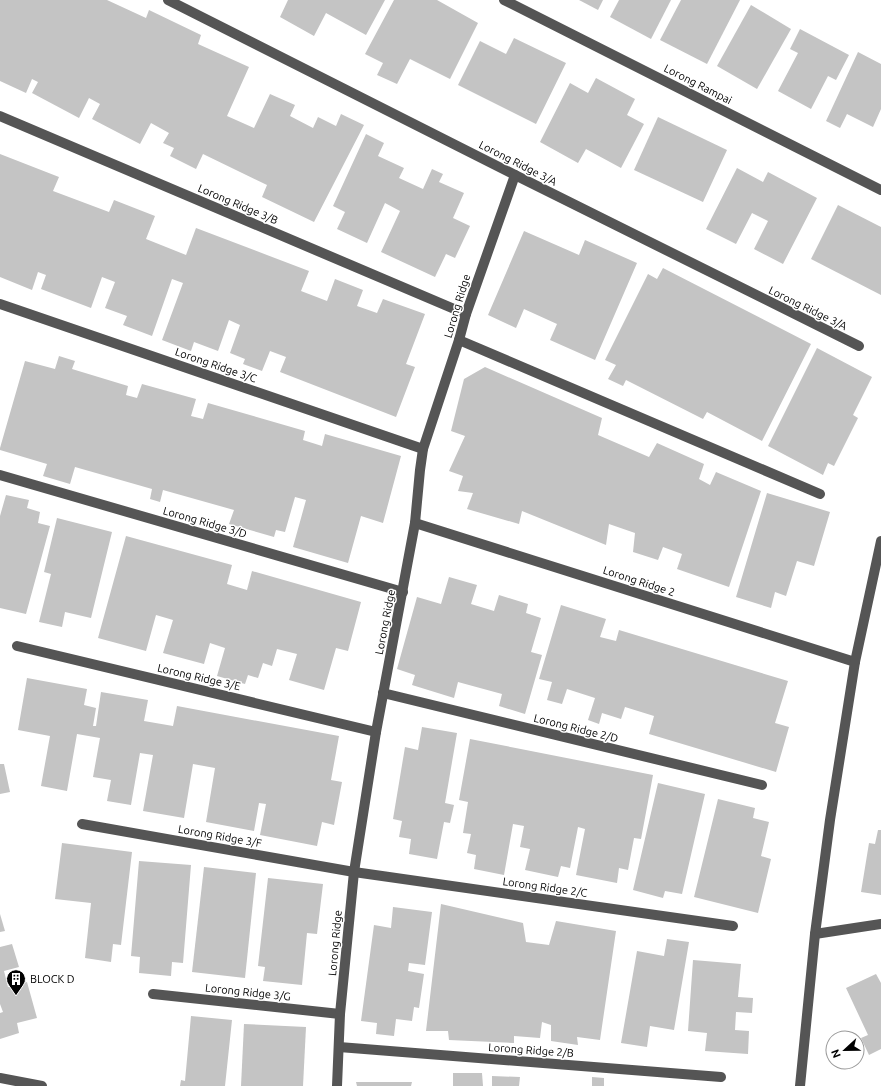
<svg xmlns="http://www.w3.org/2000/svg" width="881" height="1086" font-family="Ubuntu,sans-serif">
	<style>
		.building { fill: #c4c4c4 }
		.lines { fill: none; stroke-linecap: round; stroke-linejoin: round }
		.minor { stroke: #555; stroke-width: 10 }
		.labels { text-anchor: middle; stroke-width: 3; stroke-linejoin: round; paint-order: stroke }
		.street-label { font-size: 11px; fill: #000; stroke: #fff }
		.poi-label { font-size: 11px; fill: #000; stroke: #fff; text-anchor: start }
	</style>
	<rect width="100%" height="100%" fill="#fff"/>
	<g class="building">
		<path d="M0 0H107L146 18 149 10 201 35 198 44 249 67 227 116 254 128 270 94 295 105 290 116 313 128 318 117 336 126 341 114 364 125 314 222 262 197 267 185 203 154 196 169 170 156 174 148 163 143 169 133 151 123 140 144 92 119 100 104 89 98 79 118 32 93 38 82 32 79 26 93 0 81Z"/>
		<path d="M288 0H385L366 35 326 13 314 36 280 17Z"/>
		<path d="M394 0H437L478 23 450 79 410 59 397 84 377 75 383 63 365 54Z"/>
		<path d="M579 0H603L598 10Z"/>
		<path d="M619 0H671L651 39 610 17Z"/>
		<path d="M681 0H740L707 64 660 40Z"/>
		<path d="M751 5 791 29 757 89 717 66Z"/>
		<path d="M800 29 849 55 836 80 828 76 811 109 778 91 798 53 790 49Z"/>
		<path d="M514 38 566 63 536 124 458 85 480 41 506 54Z"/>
		<path d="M858 52 881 64V109L873 127 847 114 840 128 826 121Z"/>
		<path d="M596 78 635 99 627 115 644 124 621 168 586 149 578 163 540 142 570 83 588 93Z"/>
		<path d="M658 117 727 150 703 202 634 170Z"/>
		<path d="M366 134 384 143 378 156 404 168 399 178 423 189 432 169 443 174 439 182 464 193 453 218 470 226 455 258 446 254 435 277 381 252 400 211 385 203 367 243 337 229 345 212 333 206Z"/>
		<path d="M0 154 59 177 53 191 109 212 114 200 155 216 146 239 186 255 196 228 309 271 301 291 327 301 335 279 363 290 357 306 377 313 383 299 425 314 406 364 415 367 396 417 280 372 286 357 270 351 262 371 243 364 245 359 230 353 240 325 229 320 218 351 194 342 191 351 162 340 183 283 172 279 152 336 123 325 127 316 105 308 115 282 102 277 91 308 41 289 46 275 38 272 32 290 0 277Z"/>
		<path d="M737 168 763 182 768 172 817 198 783 264 754 249 768 221 752 213 736 244 706 229Z"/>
		<path d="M838 205 881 227V295L811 259Z"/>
		<path d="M524 231 579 255 585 240 637 263 595 360 550 340 557 324 524 309 516 328 488 315Z"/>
		<path d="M663 268 811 344 762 441 707 412 703 419 626 380 623 386 608 379 616 365 605 360 648 274 657 279Z"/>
		<path d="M817 348 872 377 853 415 858 418 834 466 828 463 823 475 768 446Z"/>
		<path d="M59 356 75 361 72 369 128 386 126 395 137 398 142 384 196 399 191 416 203 419 208 403 305 431 303 440 322 446 325 434 401 456 383 523 361 516 348 563 293 547 306 500 295 497 285 532 276 530 274 537 229 524 234 510 163 490 160 502 150 499 152 489 75 467 70 484 43 476 47 464 0 450V448L25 361 55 369Z"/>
		<path d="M485 367 602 418 598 435 649 457 657 443 704 464 699 479 710 485 716 472 761 491 729 587 677 569 682 554 663 547 658 560 633 552 635 533 609 524 606 545 522 511 519 524 467 509 473 493 458 491 463 476 449 471 465 436 451 431 464 379Z"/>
		<path d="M767 493 830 512 814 566 797 561 786 596 775 592 771 608 736 597Z"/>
		<path d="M6 495 29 500 27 508 40 512 38 523 50 526 26 614 0 608V516Z"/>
		<path d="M57 518 112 532 91 618 65 612 62 627 39 622 51 574 44 572Z"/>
		<path d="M126 536 232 565 227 584 247 590 252 571 361 602 348 651 336 648 324 690 289 680 297 654 277 649 272 666 263 663 258 678 248 675 245 684 217 676 225 648 210 643 204 664 163 653 173 620 156 615 146 651 98 638Z"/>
		<path d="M449 577 477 585 471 604 494 611 499 595 528 604 526 613 541 618 531 652 542 655 525 714 499 706 502 694 458 682 454 698 412 685 415 675 397 669 417 597 441 604Z"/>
		<path d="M561 605 606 619 600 637 616 641 619 630 788 681 775 723 789 727 776 772 649 734 654 716 625 707 621 719 602 713 599 724 588 720 595 698 567 689 562 704 547 700 552 682 539 679Z"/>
		<path d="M27 678 87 689 84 705 96 708 93 726H96L101 692 148 700 144 721 173 726 177 706 339 736 331 780 342 782 334 825 322 822 317 846 260 835 266 804 259 803 254 831 206 822 215 768 193 764 184 818 143 811 153 755 140 753 131 805 107 801 111 780 93 777 100 738 77 734 67 791 41 786 50 736 18 730Z"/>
		<path d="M422 727 457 733 445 803 454 805 450 823 444 822 437 859 409 854 411 839 399 837 402 821 393 819 405 747 418 750Z"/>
		<path d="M470 739 653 775 641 839 634 838 628 870 619 868 617 883 576 875 585 829 578 827 570 868 561 866 558 877 525 870 530 849 520 847 524 826 513 824 504 875 474 869 476 855 467 853 471 834 463 833 468 802 459 800Z"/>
		<path d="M0 764H4L10 792 0 794Z"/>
		<path d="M658 783 705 794 682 894 665 891 663 898 633 890Z"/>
		<path d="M718 799 755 808 753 818 769 822 761 856 771 859 758 913 694 897Z"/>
		<path d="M878 830H881V895L861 892 869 843 875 844Z"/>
		<path d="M62 843 132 852 121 945 113 944 111 962 85 958 91 903 55 899Z"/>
		<path d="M139 861 191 865 183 963 172 962 171 976 139 973 140 957 131 956Z"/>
		<path d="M204 867 256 873 245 978 192 972Z"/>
		<path d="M268 878 323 884 317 934 307 933 302 985 263 981 265 967 258 966Z"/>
		<path d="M441 904 523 923 526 942 549 945 556 921 616 931 600 1040 577 1037 578 1045 551 1041V1025L542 1022 540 1038 514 1036V1043L449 1040 448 1031H426Z"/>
		<path d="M393 907 432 912 425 965 409 963 408 971 424 974 419 1008 414 1007 412 1021 396 1019 394 1036 376 1034 377 1023 361 1021 374 925 391 928Z"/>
		<path d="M0 914 5 931 0 932Z"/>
		<path d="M667 939 689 942 674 1030 650 1026 647 1047 621 1043 637 951 664 956Z"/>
		<path d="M12 944 19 967 4 971 8 987 27 982 37 1018 17 1023 19 1033 0 1039V1013L3 1012 0 1004V947Z"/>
		<path d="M693 960 741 964 738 997 753 998 752 1013 736 1012 735 1030 749 1031 748 1054 705 1051 707 1033 688 1031Z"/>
		<path d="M876 974 881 983V1049L869 1055 861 1038 868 1035 846 988Z"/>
		<path d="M191 1016 232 1020 225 1086H180L181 1080 185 1081Z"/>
		<path d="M244 1024 306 1027 303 1086H241Z"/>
		<path d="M453 1073H482L483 1086H453Z"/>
		<path d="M492 1076 520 1077 519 1086H492Z"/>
		<path d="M592 1077 604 1078V1086H592Z"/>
		<path d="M356 1082H412L411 1086H357Z"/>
	</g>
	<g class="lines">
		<g class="minor">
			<path d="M168 0 515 175 859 346"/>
			<path d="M504 0 881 190"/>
			<path d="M0 116 466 314"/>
			<path d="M0 304 423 449"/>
			<path d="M459 340 820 494"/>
			<path d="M0 475 403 592"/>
			<path d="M415 523 855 662"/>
			<path d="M17 646 376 732"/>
			<path d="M383 693 762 785"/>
			<path d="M82 824 354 872 733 926"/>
			<path d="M815 934 881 924"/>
			<path d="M153 994 340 1014"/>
			<path d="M339 1047 721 1077"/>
			<path d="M0 1078 42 1086"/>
			<path d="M337 1086 340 1014 354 872 376 732 415 523 420 470 423 449 459 340 466 314 515 175"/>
			<path d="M800 1086 815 934 830 820 855 662 881 541"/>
		</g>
	</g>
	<defs>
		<g id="building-pin" transform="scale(1)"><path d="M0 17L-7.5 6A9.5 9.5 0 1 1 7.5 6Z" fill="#000" stroke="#fff"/><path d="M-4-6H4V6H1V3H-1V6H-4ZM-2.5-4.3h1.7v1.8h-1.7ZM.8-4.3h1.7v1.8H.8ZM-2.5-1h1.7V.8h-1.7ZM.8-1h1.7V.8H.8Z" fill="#fff"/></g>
	</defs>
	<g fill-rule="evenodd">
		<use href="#building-pin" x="16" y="979"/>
	</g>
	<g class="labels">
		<g class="street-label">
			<text transform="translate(698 84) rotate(27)" y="4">Lorong Rampai</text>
			<text transform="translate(518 163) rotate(27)" y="4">Lorong Ridge 3/A</text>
			<text transform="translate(238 204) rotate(23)" y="4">Lorong Ridge 3/B</text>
			<text transform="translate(457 306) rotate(-73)" y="4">Lorong Ridge</text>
			<text transform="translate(808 308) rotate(26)" y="4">Lorong Ridge 3/A</text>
			<text transform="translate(216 365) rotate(19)" y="4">Lorong Ridge 3/C</text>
			<text transform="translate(205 522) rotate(16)" y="4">Lorong Ridge 3/D</text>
			<text transform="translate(639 581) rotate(18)" y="4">Lorong Ridge 2</text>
			<text transform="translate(385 622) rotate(-79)" y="4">Lorong Ridge</text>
			<text transform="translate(199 677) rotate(13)" y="4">Lorong Ridge 3/E</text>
			<text transform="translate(576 728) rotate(14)" y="4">Lorong Ridge 2/D</text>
			<text transform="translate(220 836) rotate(10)" y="4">Lorong Ridge 3/F</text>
			<text transform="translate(545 887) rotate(8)" y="4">Lorong Ridge 2/C</text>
			<text transform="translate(335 943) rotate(-85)" y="4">Lorong Ridge</text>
			<text transform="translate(248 992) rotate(6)" y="4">Lorong Ridge 3/G</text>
			<text transform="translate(531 1050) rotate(4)" y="4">Lorong Ridge 2/B</text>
		</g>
		<g class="poi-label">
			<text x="30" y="983">BLOCK D</text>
		</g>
	</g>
	<g transform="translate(845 1050) rotate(248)"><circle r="19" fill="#ffffff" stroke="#999999"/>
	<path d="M0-3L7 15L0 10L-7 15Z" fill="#000000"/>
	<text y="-6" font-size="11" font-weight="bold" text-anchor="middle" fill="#000000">N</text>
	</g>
</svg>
